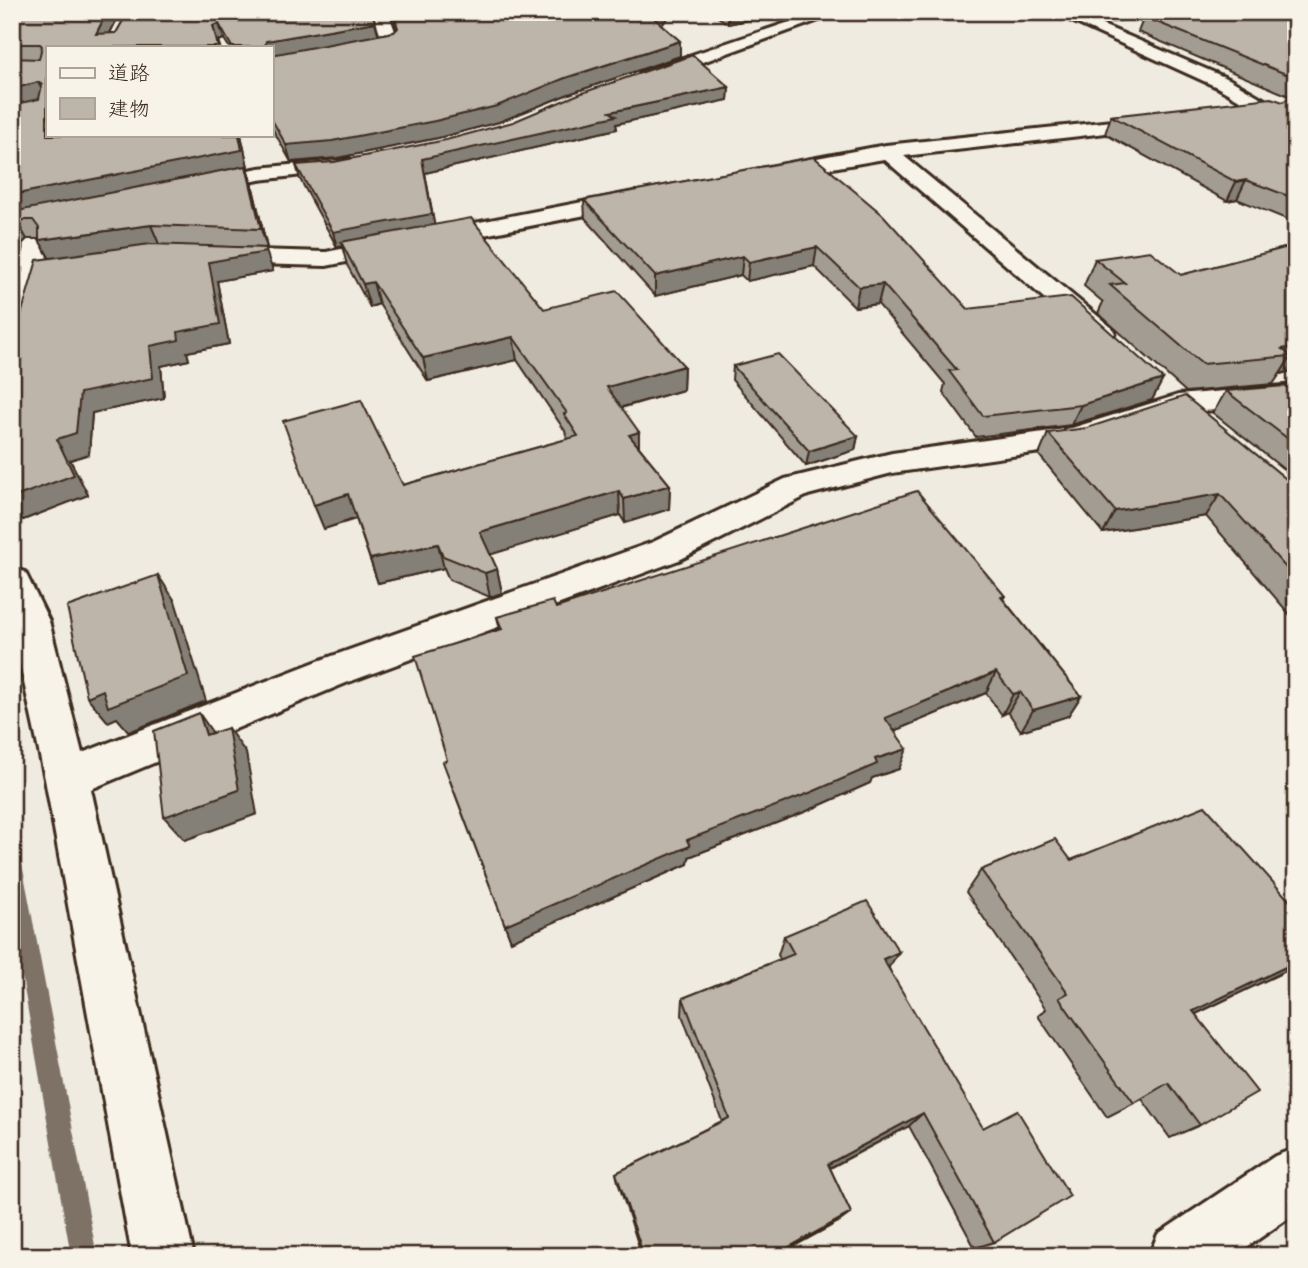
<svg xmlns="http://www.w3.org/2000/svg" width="1308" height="1268" font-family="Pangolin,'Klee One',sans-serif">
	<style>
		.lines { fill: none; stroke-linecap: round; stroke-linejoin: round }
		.stream { fill: #7e7266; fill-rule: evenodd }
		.minor-casing { stroke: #3b2a1e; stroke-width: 6 }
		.tertiary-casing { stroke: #3b2a1e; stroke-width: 6 }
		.minor { fill: #f7f3e8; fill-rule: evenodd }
		.tertiary { fill: #f7f3e8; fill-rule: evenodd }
		.wall { fill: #a39c92; stroke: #3b2a1e; stroke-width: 2 }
		.shaded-wall { fill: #847f77; stroke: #3b2a1e; stroke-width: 2 }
		.building { fill: #bdb5aa; stroke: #3b2a1e; stroke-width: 2 }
	</style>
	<rect width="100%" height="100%" fill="#efebe0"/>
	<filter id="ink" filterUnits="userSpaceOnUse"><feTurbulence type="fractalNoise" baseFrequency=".0143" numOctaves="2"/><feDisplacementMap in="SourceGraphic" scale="14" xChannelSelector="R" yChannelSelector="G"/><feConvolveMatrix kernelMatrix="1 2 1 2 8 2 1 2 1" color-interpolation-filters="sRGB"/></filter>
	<g filter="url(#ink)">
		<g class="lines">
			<path class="stream" d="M12 855 19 858 22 864 97 1256H71L12 920Z"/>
			<g class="minor-casing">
				<g id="minor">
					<path d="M373 12H388L399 42 397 45 271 69V59L382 39Z"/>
					<path d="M819 12H841L653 80H641L638 76 641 72Z"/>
					<path d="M1052 12H1072L1229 79 1296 118V132L1217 87Z"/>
					<path d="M1160 116 1170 122 1167 126 904 156 1111 327 1115 333 1111 339 1101 341 1091 339 884 159 769 179 762 177 758 173 762 169 769 167 886 145Z"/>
					<path d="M349 159 356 161 359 165 356 169 259 180 197 193 189 192 186 187 189 182 259 168Z"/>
					<path d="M634 192 642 194 645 199 642 204 326 266 218 263 209 261 206 256 209 251 218 249 326 252Z"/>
					<path d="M35 213 43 215 46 220 47 271 26 351 22 357 12 359V305L23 271 24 220 27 215Z"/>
					<path d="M1296 385V403L1181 413 1076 447 892 473 808 495 679 560 346 683 91 789 194 1256H132L45 779 12 627V568L25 572 49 621 82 753 318 661 653 542 785 479 892 453 1072 428 1178 395Z"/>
					<path d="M1296 1148V1213L1234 1256H1149L1158 1234 1275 1156Z"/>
				</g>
			</g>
			<g class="tertiary-casing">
				<path id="tertiary" d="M83 12H156L149 16 12 27V17Z"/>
			</g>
			<use href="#minor" class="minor"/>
			<use href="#tertiary" class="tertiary"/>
		</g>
		<g class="wall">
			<path d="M12 12 116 21 110 33H116L128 12 378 35 394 32 397 30 390 12H672L662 25 680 41V56L566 95 499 122 438 138 337 158 291 162 271 126V47H229L224 39 218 41 220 47H47V135H241L248 167 247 168 252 184 267 248 157 245 272 267 273 271 217 281 229 344 187 352 189 360 161 366 164 398 92 413 89 454 70 460 88 495 23 520 14 508 16 332 49 258 39 239H27L21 245 20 271 12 296Z"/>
			<path d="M711 12H787L728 24Z"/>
			<path d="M1091 12H1165L1113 22Z"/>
			<path d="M1296 12V223L1237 199 1227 201 1105 134 1111 116 1283 102 1292 96H1289L1138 32 1144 17Z"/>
			<path d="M729 87 728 100 616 124 617 129 425 173 434 225 544 309 684 366 683 390 621 408 639 447 670 485 669 509 625 523 620 515 490 554 497 569 502 593 490 597 449 580 444 568 378 583 356 519 324 529 403 485 567 439 565 431 517 360 428 381 379 304 370 307 347 265 342 246 337 247 300 179 296 165 334 162Z"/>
			<path d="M814 157 968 309 1163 379 1152 400 1071 425 976 437 943 392 945 384 878 304 855 307 814 266 747 281 741 275 655 296 585 218 584 200Z"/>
			<path d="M1296 245V370L1280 374 1273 384 1186 392 1098 313 1103 302 1084 286 1095 259 1181 275Z"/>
			<path d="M733 366 858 436 855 450 806 466 732 380Z"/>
			<path d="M1296 385V479L1213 413 1226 391Z"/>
			<path d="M1048 433 1296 487V622L1206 516 1103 533 1039 455Z"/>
			<path d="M1005 596 1003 599 1081 696 1068 716 1021 731 1008 712 1002 715 986 693 894 731 899 769 872 778 870 783 807 811 689 857 688 864 511 941 450 781 447 760 500 629 497 617 556 608Z"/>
			<path d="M1071 860 1296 908V966L1196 1014 1200 1125 1170 1138 1142 1099 1107 1117 1038 1016 1046 1009 966 892 981 870Z"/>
			<path d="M784 936 889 968 994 1242 975 1248 909 1126 830 1168 851 1213 840 1221 776 1256H642L618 1182 616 1173 722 1121 682 1015 683 998 780 959 778 955Z"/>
		</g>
		<g class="shaded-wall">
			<path d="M107 12H112L116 21 103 47 96 34Z"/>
			<path d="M661 12H672L655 34V19Z"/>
			<path d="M728 12H787L728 24Z"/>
			<path d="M1117 12H1165L1113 22Z"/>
			<path d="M375 22 379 37 271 56V47H265L266 41Z"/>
			<path d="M219 24 224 39 218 41 220 47H218L213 26Z"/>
			<path d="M680 41V56L566 95 499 122 438 138 337 158 291 162 286 145 565 78Z"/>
			<path d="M38 82 46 98 12 108V89Z"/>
			<path d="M729 87 728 100 616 124 617 129 425 173 435 228 341 242 342 246 337 247 333 232 422 159 610 112Z"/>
			<path d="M239 135H241L248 167 247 168 252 184 267 248 261 229 12 215V195Z"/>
			<path d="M1246 180 1237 199 1227 201 1236 182Z"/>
			<path d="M16 220 27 239 21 245 20 271 12 296V224Z"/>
			<path d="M151 225 159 244 50 259 39 240Z"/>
			<path d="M817 247 814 266 747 281 749 262Z"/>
			<path d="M265 248 273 271 217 281 229 344 187 352 189 360 161 366 164 398 92 413 89 454 70 460 88 495 23 520 14 508 12 509V498L57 439 80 393 150 346 178 332 209 262Z"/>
			<path d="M743 256 741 275 655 296V276Z"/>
			<path d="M373 282 379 304 370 307 363 284Z"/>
			<path d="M883 284 878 304 855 307 859 287Z"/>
			<path d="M513 337 517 360 428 381 423 358Z"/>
			<path d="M1296 346V370L1280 374 1291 356 1282 349Z"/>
			<path d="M684 366 683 390 608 411 607 387Z"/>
			<path d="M1163 379 1152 400 1071 425 1081 405Z"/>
			<path d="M639 432V456L629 435Z"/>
			<path d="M858 436 855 450 806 466 809 451Z"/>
			<path d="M670 485 669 509 625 523 624 499Z"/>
			<path d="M619 491 620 515 486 556 480 532Z"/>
			<path d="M348 494 357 518 324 529 314 505Z"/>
			<path d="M1220 494 1206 516 1103 533 1115 511Z"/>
			<path d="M438 544 444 568 378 583 370 559Z"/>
			<path d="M497 569 502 593 490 597 485 573Z"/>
			<path d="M158 575 175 601 206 701 129 732 117 718 108 722 87 697Z"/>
			<path d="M996 672 986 693 877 738 885 718Z"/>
			<path d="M1020 692 1008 712 1002 715 1013 694Z"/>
			<path d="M1081 696 1068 716 1021 731 1033 710Z"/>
			<path d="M199 713 217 739 206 735Z"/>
			<path d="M228 728 246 753 257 814 185 840 164 817Z"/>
			<path d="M907 749 899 769 872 778 870 783 807 811 689 857 688 864 511 941 505 925 687 840 875 759Z"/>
			<path d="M899 952 887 970 883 959Z"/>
			<path d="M1296 962V966L1166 1028 1193 1011Z"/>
			<path d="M923 1113 909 1126 818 1174 828 1164Z"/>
			<path d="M851 1213 840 1221 776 1256H773Z"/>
		</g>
		<g class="building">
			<path d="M38 12H107L96 34 116 33 128 12H372L375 22 266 41 265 47H232L219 24 213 26 218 47H47V135H239L242 150 12 195V105L39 99 42 85 38 82 12 89V58L39 59 42 46 40 44H12V14Z"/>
			<path d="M393 12H661L655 19 680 41 565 78 497 106 435 121 332 141 286 145 271 118V55L394 32 398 28Z"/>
			<path d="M1167 12H1296V78L1144 17Z"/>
			<path d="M693 55 729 87 610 112 616 116 422 159 432 214 333 232 296 165 334 162 446 140 513 122 579 94Z"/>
			<path d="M1292 96H1296V199L1246 180 1236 182 1111 116 1271 98 1283 102Z"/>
			<path d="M814 157 883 215 968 309 1071 297 1163 379 1081 405 983 416 949 371 957 370 883 284 859 287 817 247 749 262 743 256 655 276 584 200Z"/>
			<path d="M246 166 261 229 151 225 39 240V228L33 220H16L12 224V212Z"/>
			<path d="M471 218 544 309 617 291 684 366 607 387 639 432 629 435 670 485 624 499 619 491 480 532 497 569 485 573 443 556 438 544 370 559 348 494 314 505 283 421 361 400 403 485 578 436 564 414 567 413 513 337 423 358 373 282 363 284 341 242Z"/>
			<path d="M150 244 265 248 266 252 209 262 220 324 178 332 179 340 150 346 153 378 80 393 76 433 57 439 74 475 12 498V336L16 332 37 260Z"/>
			<path d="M1296 245V346L1282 349 1291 356 1202 364 1110 285 1125 283 1095 259 1150 251 1181 275Z"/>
			<path d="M778 354 858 436 809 451 733 366Z"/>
			<path d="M1296 385V445L1226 391Z"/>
			<path d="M1185 396 1296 487V579L1220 494 1115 511 1048 433 1087 428Z"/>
			<path d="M917 491 1005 596 1001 597 1081 696 1033 710 1020 692 1013 694 996 672 885 718 907 749 875 759 877 764 812 792 687 840 690 846 505 925 443 762 447 760 415 656 502 629 497 617 553 601 556 608Z"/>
			<path d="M158 575 188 676 108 707 103 690 87 697 67 607Z"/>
			<path d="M199 713 206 735 228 728 239 790 164 817 154 731Z"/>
			<path d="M1205 806 1296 908V962L1193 1011 1257 1092 1200 1125 1168 1083 1134 1103 1059 998 1068 993 981 870 1055 839 1071 860Z"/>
			<path d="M867 901 899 952 883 959 983 1128 1017 1110 1070 1196 994 1242 923 1113 828 1164 851 1213 773 1256H644L616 1173 729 1118 683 998 794 954 784 936Z"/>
		</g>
	</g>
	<rect width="1308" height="1268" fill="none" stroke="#f7f3e8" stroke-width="42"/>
	<rect x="21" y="21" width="1266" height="1226" fill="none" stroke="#3b2a1e" stroke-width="2.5" filter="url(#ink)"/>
	<rect x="46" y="46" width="228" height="91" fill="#f7f3e8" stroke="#aca397" stroke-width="2"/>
	<rect x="60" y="68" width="35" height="10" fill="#f7f3e8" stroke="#aca397" stroke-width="2"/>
	<text x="108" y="80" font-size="21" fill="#3b2a1e">道路</text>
	<rect x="60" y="98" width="35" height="21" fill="#bdb5aa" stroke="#aca397" stroke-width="2"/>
	<text x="108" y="116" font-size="21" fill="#3b2a1e">建物</text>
</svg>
